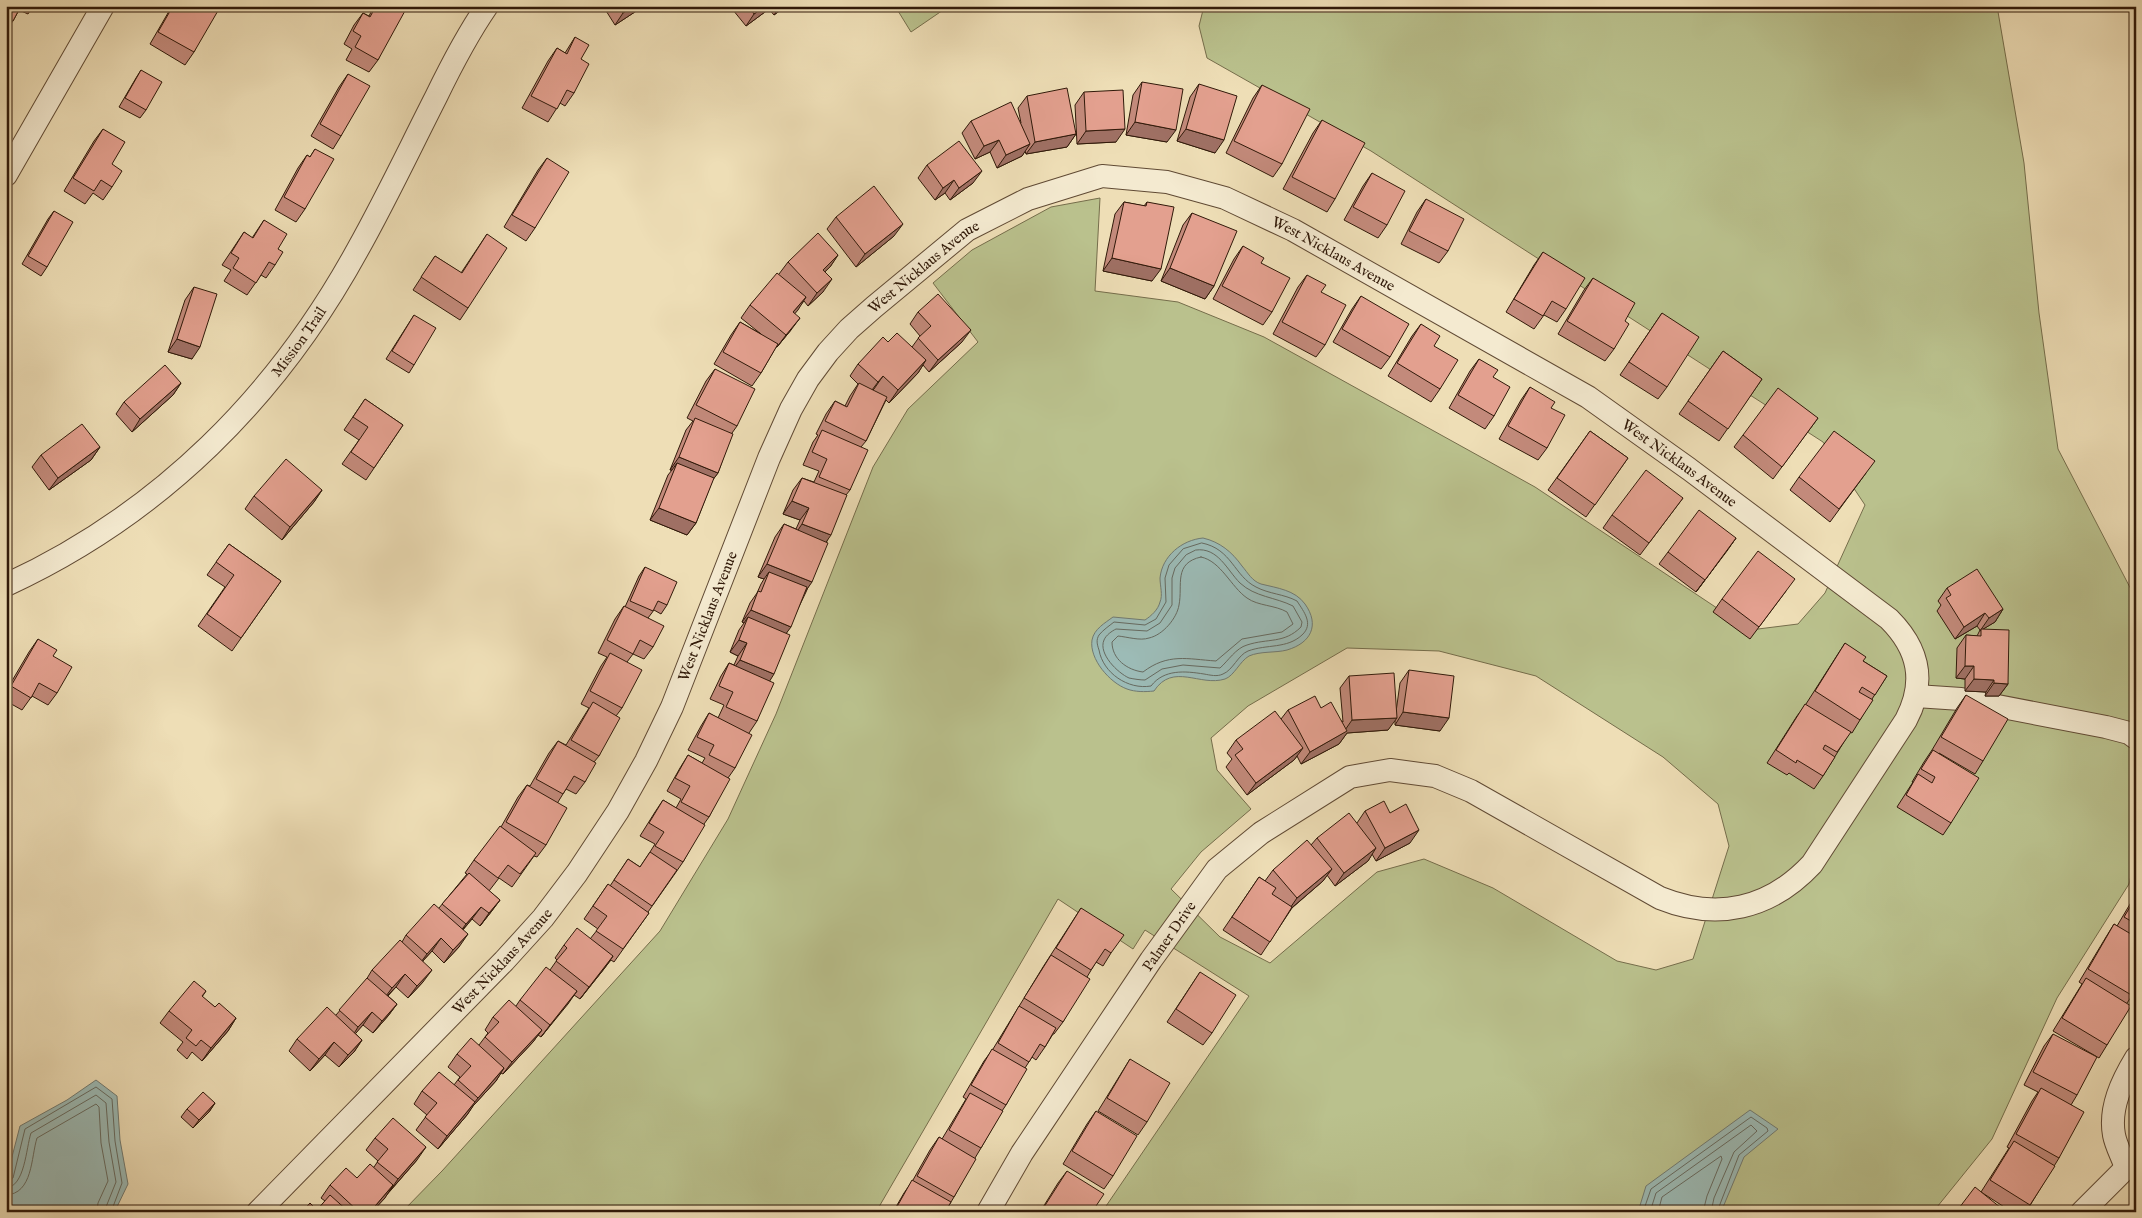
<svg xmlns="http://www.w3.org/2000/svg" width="2142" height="1218" font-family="'IM FELL English',serif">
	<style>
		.green { fill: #bac18d; stroke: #756d4b; fill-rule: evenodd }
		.water { fill: #9cbbb6; stroke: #717a71 }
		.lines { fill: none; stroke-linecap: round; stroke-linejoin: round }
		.shore { stroke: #666a60; stroke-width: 1 }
		.minor-casing { stroke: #604a34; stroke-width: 24 }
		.minor { stroke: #f4ead0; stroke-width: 22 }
		.wall { fill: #c38a7b; stroke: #301909 }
		.shaded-wall { fill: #9f7064; stroke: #301909 }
		.building { fill: #e3a08f; stroke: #301909 }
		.labels { text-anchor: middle; stroke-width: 5; stroke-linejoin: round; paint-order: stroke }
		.street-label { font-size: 15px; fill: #301909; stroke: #f4ead0 }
	</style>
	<rect width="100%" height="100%" fill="#eedeb6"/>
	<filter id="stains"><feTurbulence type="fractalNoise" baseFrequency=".004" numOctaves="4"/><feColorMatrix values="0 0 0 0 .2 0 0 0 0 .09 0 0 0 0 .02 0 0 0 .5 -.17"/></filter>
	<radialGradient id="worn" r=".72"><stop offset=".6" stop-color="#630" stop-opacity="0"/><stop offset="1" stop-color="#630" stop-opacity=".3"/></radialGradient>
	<g class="green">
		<path d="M895 6H949L911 32Z"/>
		<path d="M1204 6H1997L2024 163 2039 313 2058 449 2136 599V855L2129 884 2057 998 1992 1139 1933 1212H1102L1249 996 1145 930 1133 949 1058 899 876 1212H402L442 1171 660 931 728 819 776 714 873 467 908 409 978 342 933 283 972 250 1051 207 1100 198 1095 291 1178 302 1264 337 1535 487 1750 630 1798 624 1825 593 1865 505 1823 442 1371 151 1207 58 1199 26ZM1347 648 1439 651 1536 676 1663 757 1718 804 1729 846 1693 959 1656 970 1617 961 1493 888 1424 859 1377 872 1270 963 1220 937 1171 889 1201 852 1251 809 1217 770 1211 738 1248 706Z"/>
	</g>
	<g class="water">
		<path d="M1203 538C1220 542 1232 552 1242 566 1248 573 1252 581 1261 584 1277 588 1295 590 1305 604 1320 625 1311 643 1287 650 1276 653 1260 651 1249 656 1240 661 1234 676 1225 679 1200 687 1173 662 1154 691 1145 692 1135 692 1127 689 1110 683 1089 659 1092 640 1094 629 1105 623 1113 617L1145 620C1151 616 1158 610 1160 602 1163 595 1160 586 1160 578 1162 556 1182 540 1203 538Z"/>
		<path d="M96 1080 117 1096 120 1140 128 1184 115 1211 6 1212V1180L20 1126 67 1100Z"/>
		<path d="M1750 1110 1778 1129 1744 1157 1721 1212H1638L1646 1186Z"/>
	</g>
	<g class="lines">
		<g class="shore">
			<path d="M1202 543C1232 549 1234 576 1256 587 1269 594 1284 594 1297 601 1304 612 1314 624 1302 635 1287 649 1267 644 1248 651 1238 655 1233 670 1223 674 1217 677 1210 675 1204 674 1185 671 1164 669 1151 686 1128 690 1103 673 1099 650 1097 644 1096 640 1099 635 1103 630 1109 626 1114 622L1145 625 1156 619 1166 602 1165 578 1169 565 1183 549Z"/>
			<path d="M1196 550C1218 547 1227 570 1240 583 1255 597 1275 597 1293 606L1302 622 1301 627C1284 644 1268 638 1247 645 1236 648 1228 661 1220 668L1183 665 1162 669 1145 680C1140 680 1134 679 1129 678 1118 673 1098 654 1104 640 1106 635 1112 631 1116 629L1147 631 1160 623 1172 605V578L1175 568 1186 555Z"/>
			<path d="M1201 557C1221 561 1231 587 1247 598 1258 606 1275 605 1287 612L1293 624 1282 632 1242 639 1216 661C1187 659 1168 653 1143 672 1127 670 1112 659 1112 642L1118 636C1128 637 1140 641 1149 638 1163 635 1177 618 1179 605 1183 585 1173 563 1201 557Z"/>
			<path d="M6 1181 13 1178 25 1129 96 1087 112 1099 115 1141 122 1183 111 1212"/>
			<path d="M6 1188C25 1187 26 1148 31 1133L96 1095 106 1103 109 1142 116 1182 104 1212"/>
			<path d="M6 1195C33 1194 31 1157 37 1138L96 1104 99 1107 101 1143 108 1181 98 1203 97 1212"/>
			<path d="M1643 1212 1651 1189 1751 1117 1767 1128 1768 1131 1739 1155 1717 1212"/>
			<path d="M1650 1212 1656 1193 1751 1125 1757 1131 1734 1152 1714 1198 1711 1212"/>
			<path d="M1658 1212 1662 1197 1721 1156 1722 1159 1707 1196 1703 1212"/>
		</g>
		<g class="minor-casing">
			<g id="minor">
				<path d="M6 175 103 6"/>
				<path id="s1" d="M6 585C160 514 277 397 358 249 386 199 410 148 436 97 451 66 467 35 487 6"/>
				<path d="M1916 696 1961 699 2106 727 2129 733 2136 738"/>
				<path d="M2126 1168C2123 1158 2116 1146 2114 1135 2109 1108 2122 1081 2136 1058"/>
				<path id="s2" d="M258 1212 504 961 543 918 577 873 618 811 646 761 672 707 769 458 791 409 808 379 828 352 849 329 874 307 967 230 1028 199 1102 176 1167 182 1225 198 1293 230 1588 397 1689 469 1889 619C1919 649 1926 682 1906 720L1812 864C1770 909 1717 921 1660 898L1471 791 1435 776 1390 770 1350 777 1261 833 1217 869 1151 960 1022 1153 988 1212"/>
				<path d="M2082 1212 2126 1168 2136 1164"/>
			</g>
		</g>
		<use href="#minor" class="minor"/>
	</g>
	<g class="wall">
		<path d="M6 6H33L28 14 19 10 13 21 6 30Z"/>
		<path d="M172 6H215L194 52 185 65 150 44Z"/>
		<path d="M374 6H402L378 60 369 72 346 60 352 49 344 44 354 25 363 13 369 16Z"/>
		<path d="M603 6H644L615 25Z"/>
		<path d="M736 6H786L774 15 769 9 746 26 733 10Z"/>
		<path d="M575 37 581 59 574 93 565 106 560 103 548 122 522 108 548 61 557 48 565 53Z"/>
		<path d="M141 70 146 110 140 118 119 107 136 78Z"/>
		<path d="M348 74 341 136 333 149 311 136 339 87Z"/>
		<path d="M1142 82 1167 142 1126 135 1133 95Z"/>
		<path d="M1199 84 1215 153 1177 141 1190 97Z"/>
		<path d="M1262 85 1282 164 1273 177 1226 153 1253 98Z"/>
		<path d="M1084 92 1116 142 1077 144 1075 105Z"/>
		<path d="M1027 96 1076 134 1067 147 1026 154 1025 151 1022 156 997 168 990 152 975 159 962 133 971 121 1021 123 1018 108Z"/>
		<path d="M1322 120 1335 199 1327 212 1283 189 1313 133Z"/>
		<path d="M103 129 112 187 103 200 93 193 85 204 64 191 94 141Z"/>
		<path d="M315 149 305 209 296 222 275 210 298 168 307 155 310 157Z"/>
		<path d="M547 158 535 228 526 241 504 227 538 170Z"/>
		<path d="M927 165 973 183 950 200 945 193 935 200 918 178Z"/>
		<path d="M1372 173 1387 225 1378 238 1344 220 1363 186Z"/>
		<path d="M1426 199 1448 251 1439 263 1401 244 1417 212Z"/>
		<path d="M1124 202 1144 206 1147 202 1152 281 1103 271 1115 214Z"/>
		<path d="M54 211 47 267 41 276 22 264 48 219Z"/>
		<path d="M1192 213 1214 286 1205 299 1161 281 1183 225Z"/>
		<path d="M836 217 894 236 856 267 827 229Z"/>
		<path d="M264 220 278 249 275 265 266 278 261 275 247 295 224 281 231 270 222 265 244 232 252 238Z"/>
		<path d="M487 234 468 308 460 320 413 290 435 256 461 273Z"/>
		<path d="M1243 246 1261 263 1272 312 1263 325 1213 299 1234 259Z"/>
		<path d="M1543 252 1566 309 1557 322 1544 315 1534 329 1506 312 1534 265Z"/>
		<path d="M838 255 830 267 825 272 823 292 808 306 804 301 794 313 791 330 777 347H776L761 373 752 386 714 364 731 335 740 322 761 334 741 318 750 305 779 274 788 262Z"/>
		<path d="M1307 275 1321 292 1325 345 1316 357 1273 334 1298 287Z"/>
		<path d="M1593 278 1625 321 1614 349 1605 361 1558 334 1584 290Z"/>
		<path d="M194 287 192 359 168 352 185 300Z"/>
		<path d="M1361 296 1390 357 1381 369 1333 342 1352 309Z"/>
		<path d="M918 312 962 342 929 372 923 365 918 373 889 403 886 400 866 441 861 447 850 490 846 495 806 592 786 634 769 681 757 721 749 733 735 768 728 778 709 817 704 824 683 862 674 875 648 912 649 913 614 962 611 960 580 999 574 995 541 1037 538 1035 533 1042 503 1074 501 1073 496 1081 473 1106 467 1115 438 1149 416 1130 427 1115 414 1104 422 1091 454 1085 460 1077 448 1067 457 1054 479 1045 488 1033 485 1030 493 1017 516 1006 520 1000 550 970 557 960 555 958 564 945 590 939 598 929 584 919 608 884 610 886 628 859 640 867 650 852 655 844 640 836 655 812 663 800 676 808 681 799 667 791 680 768 688 755 702 763 705 758 688 750 701 726 709 713 718 718 724 705 710 699 721 676 729 663 734 665 738 656 730 652 739 630 744 623 742 622 750 603 757 593 761 584 764 579 758 577 775 537 784 524 796 529 800 520 783 514 793 490 802 478 814 482 819 471 803 465 813 442 818 435 816 434 826 414 835 401 845 406 850 396 858 384 850 376 858 364 888 342 912 347 920 336 910 324Z"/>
		<path d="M1662 313 1667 387 1658 399 1620 375Z"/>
		<path d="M414 315V365L409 373 386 359Z"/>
		<path d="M1421 324 1434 346 1440 389 1431 402 1388 376 1412 336Z"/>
		<path d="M1723 351 1762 379 1719 441 1679 414Z"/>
		<path d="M1479 359 1493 377 1494 416 1485 429 1449 408 1470 371Z"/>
		<path d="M715 369 737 426 732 433 718 473 713 479 696 523 687 535 650 520 668 475 672 470H670L686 430 693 421 687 418 706 381Z"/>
		<path d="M181 383 173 395 132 432 116 414 124 402Z"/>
		<path d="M1530 387 1551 408 1547 448 1538 460 1499 439 1521 400Z"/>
		<path d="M365 399 403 425 366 480 342 464 359 440 344 430Z"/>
		<path d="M1818 418 1773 479 1734 447 1743 435Z"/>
		<path d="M1590 431 1628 458 1586 517 1548 490Z"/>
		<path d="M100 447 91 460 49 490 32 467 41 455Z"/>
		<path d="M1866 473 1830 522 1790 490 1799 477Z"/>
		<path d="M322 490 314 502 282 540 245 509 254 496Z"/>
		<path d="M1683 498 1640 555 1603 528 1612 515Z"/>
		<path d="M1736 538 1696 592 1659 564 1668 552Z"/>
		<path d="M229 544 281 581 232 651 198 626 225 587 207 575Z"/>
		<path d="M645 567 667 605 661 614 654 610 648 618 653 647 644 659 633 654 627 662 622 708 616 716 599 756 594 762 585 782 576 794 566 789 558 802 546 845 537 857 534 856 512 887 499 878 489 891 500 900 491 912 480 926 472 919 463 930 459 947 444 963 432 951 423 961V982L408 998 396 987 388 996 397 1004 388 1016 373 1033 363 1025 355 1033 362 1040 354 1052 339 1067 325 1055 310 1071 289 1051 297 1039 336 1015 366 980 372 970 402 942 406 935 439 908 467 874 465 873 474 860 501 827 518 797 527 785 530 786 549 753 558 741 566 745 589 708 581 704 601 666 607 657 598 653 615 619 624 606 625 607 639 576Z"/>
		<path d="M1947 588 2003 609 1995 622 1983 629 2008 684 1999 696H1985L1986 692 1965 691V679L1956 678 1957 648 1966 635 1977 636 1980 630 1977 626 1955 639 1937 611 1941 605 1938 601Z"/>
		<path d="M1786 591 1750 639 1713 612 1722 599Z"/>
		<path d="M38 639 53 656 57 693 48 705 32 696 22 710 6 701V691L29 652Z"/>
		<path d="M1845 643 1863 661 1887 676 1872 699 1860 720 1852 733 1850 732 1823 776 1814 789 1789 773 1787 775 1767 763 1797 716 1806 704Z"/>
		<path d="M1409 670 1440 731 1395 725V719L1388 730 1347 733 1339 744 1301 764 1297 756 1294 760 1247 795 1226 767 1232 759 1227 753 1236 740 1281 719 1288 710 1321 708 1343 722 1340 688 1349 676 1396 712 1400 683Z"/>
		<path d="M1966 695 1983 761 1975 774 1939 753 1951 823 1943 835 1897 807 1913 782H1912L1924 762 1932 750 1957 708Z"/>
		<path d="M1365 811 1390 813 1410 843 1376 861 1372 854 1368 861 1335 886 1327 875 1323 881 1292 908 1261 955 1223 930 1259 877 1265 881 1273 870 1311 845 1317 838 1357 823Z"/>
		<path d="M2136 894V990L2127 1003 2107 1045 2099 1058 2053 1031 2082 984 2079 982 2106 937 2114 924 2117 926Z"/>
		<path d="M1081 908 1111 953 1103 966 1096 962 1087 977 1063 1022 1054 1034H1053L1045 1047 1036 1060 1032 1057 1025 1068 1006 1105 1002 1111 981 1148 975 1158 954 1197 945 1212H893L904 1193 913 1180 930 1150 939 1137 942 1139 966 1099 963 1097 984 1061 993 1049 1043 967Z"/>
		<path d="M1200 972 1212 1033 1203 1045 1167 1022Z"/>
		<path d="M206 991 202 997 215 1007 236 1018 228 1031 202 1061 192 1052 187 1059 177 1050 183 1042 160 1023 169 1011Z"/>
		<path d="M2053 1034 2077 1095 2071 1105 2059 1158 2026 1212H2012L1981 1192 2009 1148 2007 1147 2032 1101 2038 1092 2024 1085 2044 1046Z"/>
		<path d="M1130 1059 1147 1122 1138 1135 1098 1111Z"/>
		<path d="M215 1103 209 1112 193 1128 181 1117 187 1109Z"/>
		<path d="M1096 1111 1113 1176 1104 1189 1063 1164 1087 1124Z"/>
		<path d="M375 1138 417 1160 372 1212H302L317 1210 325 1201 321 1198 330 1185 357 1178 374 1167 378 1161 366 1150Z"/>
		<path d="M1067 1171 1092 1212H1040L1058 1183Z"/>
	</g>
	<g class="shaded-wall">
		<path d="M633 6H644L615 25 623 13Z"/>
		<path d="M765 6H771L769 9 746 26 754 14Z"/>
		<path d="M780 6H786L774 15Z"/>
		<path d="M1135 122 1176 130 1167 142 1126 135Z"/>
		<path d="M1125 129 1116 142 1077 144 1086 131Z"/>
		<path d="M1186 129 1224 140 1215 153 1177 141Z"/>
		<path d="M1076 134 1067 147 1026 154 1035 142Z"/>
		<path d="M999 140 990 152 975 159 984 146Z"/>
		<path d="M1030 144 1022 156 997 168 1006 155Z"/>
		<path d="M982 171 973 183 950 200 959 188Z"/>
		<path d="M954 180 945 193 935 200 943 188Z"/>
		<path d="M903 224 894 236 856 267 865 254Z"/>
		<path d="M838 255 830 267 814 282 823 270Z"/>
		<path d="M1112 258 1161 269 1152 281 1103 271Z"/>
		<path d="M1170 268 1214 286 1205 299 1161 281Z"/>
		<path d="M832 279 823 292 808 306 817 293Z"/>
		<path d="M806 297 798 310 785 325 793 312Z"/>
		<path d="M800 318 791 330 777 347 786 335Z"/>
		<path d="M971 330 962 342 929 372 938 360Z"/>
		<path d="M177 339 200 347 192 359 168 352Z"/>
		<path d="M926 360 918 373 889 403 898 390Z"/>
		<path d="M883 376 874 389 869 394 878 382Z"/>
		<path d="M181 383 173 395 132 432 140 419Z"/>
		<path d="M100 447 91 460 49 490 58 478Z"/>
		<path d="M679 457 718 473 709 485 677 463 672 470H670Z"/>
		<path d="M322 490 314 502 282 540 290 527Z"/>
		<path d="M792 501 809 508 800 520 783 514Z"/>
		<path d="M659 508 696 523 687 535 650 520Z"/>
		<path d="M802 524 831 535 822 548 794 536Z"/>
		<path d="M1736 538 1727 551 1696 592 1705 580Z"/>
		<path d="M767 564 812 582 803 595 769 572 764 579 758 577Z"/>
		<path d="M2003 609 1995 622 1980 631 1989 618Z"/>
		<path d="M751 610 791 627 782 639 748 617 744 623 742 622Z"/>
		<path d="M1985 613 1977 626 1955 639 1964 627Z"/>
		<path d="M739 640 747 643 738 656 730 652Z"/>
		<path d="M740 660 774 674 766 687 731 672Z"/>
		<path d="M1965 666H1974L1965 679 1956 678Z"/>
		<path d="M1974 679 1994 680 1986 692 1965 691Z"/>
		<path d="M1994 683 2008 684 1999 696H1985Z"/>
		<path d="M1403 712 1449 718 1440 731 1395 725Z"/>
		<path d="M1397 718 1388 730 1347 733 1339 744 1301 764 1310 752 1343 733 1352 720Z"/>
		<path d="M1303 748 1294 760 1247 795 1256 783Z"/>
		<path d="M1419 830 1410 843 1376 861 1385 848Z"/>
		<path d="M1376 848 1368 861 1335 886 1344 873Z"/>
		<path d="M1332 869 1323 881 1288 911 1297 898Z"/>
		<path d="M500 900 491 912 480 926 489 913Z"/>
		<path d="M481 907 472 919 457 936 466 924Z"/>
		<path d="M468 934 459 947 444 963 453 950Z"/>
		<path d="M441 938 432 951 418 966 427 954Z"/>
		<path d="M613 956 604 969 580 999 589 987Z"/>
		<path d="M432 970 423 982 408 998 417 986Z"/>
		<path d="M405 974 396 987 383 1000 392 988Z"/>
		<path d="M577 991 568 1004 541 1037 550 1025Z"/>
		<path d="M397 1004 388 1016 373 1033 382 1021Z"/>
		<path d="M372 1012 363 1025 350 1040 358 1027Z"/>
		<path d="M236 1018 228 1031 202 1061 211 1048Z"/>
		<path d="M542 1030 533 1042 503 1074 512 1062Z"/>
		<path d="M362 1040 354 1052 339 1067 348 1055Z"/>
		<path d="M334 1042 325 1055 310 1071 319 1059Z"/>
		<path d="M504 1068 496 1081 473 1106 467 1115 438 1149 447 1136 470 1108 478 1098Z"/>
		<path d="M215 1103 209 1112 193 1128 199 1120Z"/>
		<path d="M426 1147 417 1160 389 1192 398 1179Z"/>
		<path d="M393 1185 385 1198 372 1212H370Z"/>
	</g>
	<g class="building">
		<path d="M6 6H21L13 21 6 17Z"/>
		<path d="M173 6H215L219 9 194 52 158 32Z"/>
		<path d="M376 6H402L406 9 378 60 355 47 361 36 353 31 363 13 370 17Z"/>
		<path d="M619 6H633L623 13Z"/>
		<path d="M749 6H765L754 14Z"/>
		<path d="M575 37 589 45 581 59 589 64 574 93 567 90 557 109 531 96 557 48 567 54Z"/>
		<path d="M141 70 162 82 146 110 125 98Z"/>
		<path d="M348 74 370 86 341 136 320 124Z"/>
		<path d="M1142 82 1183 89 1176 130 1135 122Z"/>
		<path d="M1199 84 1237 96 1224 140 1186 129Z"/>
		<path d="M1262 85 1310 109 1282 164 1234 141Z"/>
		<path d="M1067 88 1076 134 1035 142 1027 96Z"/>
		<path d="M1123 90 1125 129 1086 131 1084 92Z"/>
		<path d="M1011 102 1030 144 1006 155 999 140 984 146 971 121Z"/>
		<path d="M1322 120 1365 143 1335 199 1292 177Z"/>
		<path d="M103 129 125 142 112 164 122 171 112 187 101 180 94 191 73 178Z"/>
		<path d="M959 141 982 171 959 188 954 180 943 188 927 165Z"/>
		<path d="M315 149 334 159 305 209 284 197 307 155 310 157Z"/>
		<path d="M547 158 569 172 535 228 512 215Z"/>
		<path d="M1372 173 1405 191 1387 225 1353 207Z"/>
		<path d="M874 186 903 224 865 254 836 217Z"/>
		<path d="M1426 199 1464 219 1448 251 1409 231Z"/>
		<path d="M1124 202 1146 206 1147 202 1174 207 1161 269 1112 258Z"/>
		<path d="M54 211 73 222 47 267 28 256Z"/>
		<path d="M1192 213 1237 231 1214 286 1170 268Z"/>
		<path d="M264 220 287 234 278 249 283 252 275 265 269 262 256 283 233 268 239 258 231 253 244 232 253 238Z"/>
		<path d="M818 233 838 255 823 270 832 279 817 293 788 262Z"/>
		<path d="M487 234 507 248 468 308 421 277 435 256 462 273Z"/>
		<path d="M1243 246 1264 258 1261 263 1290 278 1272 312 1222 286Z"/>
		<path d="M1543 252 1585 278 1566 309 1552 301 1543 316 1514 299Z"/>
		<path d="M777 273 806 297 793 312 800 318 786 335 750 305Z"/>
		<path d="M1307 275 1326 285 1321 292 1346 305 1325 345 1282 322Z"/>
		<path d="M1593 278 1635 303 1625 321 1629 324 1614 349 1567 321Z"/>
		<path d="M194 287 217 294 200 347 177 339Z"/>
		<path d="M938 294 971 330 938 360 918 338 931 326 918 312Z"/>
		<path d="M1361 296 1409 324 1390 357 1342 329Z"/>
		<path d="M1662 313 1699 337 1667 387 1629 362Z"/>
		<path d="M414 315 436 328 414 365 392 351Z"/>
		<path d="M740 322 778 344 761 373 723 352Z"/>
		<path d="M1421 324 1440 336 1434 346 1458 360 1440 389 1397 363Z"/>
		<path d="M897 333 926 360 898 390 883 376 878 382 858 364 883 337 888 342Z"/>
		<path d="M1723 351 1762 379 1728 429 1688 401Z"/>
		<path d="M1479 359 1498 370 1493 377 1510 387 1494 416 1458 395Z"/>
		<path d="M165 365 181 383 140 419 124 402Z"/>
		<path d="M715 369 755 389 737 426 696 405Z"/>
		<path d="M859 383 887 397 866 441 825 421 835 401 847 407Z"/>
		<path d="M1530 387 1555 402 1551 408 1565 415 1547 448 1508 426Z"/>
		<path d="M1778 388 1818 418 1782 467 1743 435Z"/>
		<path d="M365 399 403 425 374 468 351 452 368 427 353 417Z"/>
		<path d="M695 418 733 434 718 473 679 457Z"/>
		<path d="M82 424 100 447 58 478 41 455Z"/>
		<path d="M822 430 868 450 850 490 819 477 827 459 812 452Z"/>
		<path d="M1590 431 1628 458 1595 505 1557 478Z"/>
		<path d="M1834 431 1875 461 1839 509 1799 477Z"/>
		<path d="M286 459 322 490 290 527 254 496Z"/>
		<path d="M677 463 714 478 696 523 659 508Z"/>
		<path d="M1646 470 1683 498 1649 543 1612 515Z"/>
		<path d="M802 478 847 495 831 535 802 524 809 508 792 501Z"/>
		<path d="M1699 510 1736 538 1705 580 1668 552Z"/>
		<path d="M784 524 828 543 812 582 767 564Z"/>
		<path d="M229 544 281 581 241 638 207 614 234 575 216 562Z"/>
		<path d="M1758 551 1795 579 1759 627 1722 599Z"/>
		<path d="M645 567 677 582 667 605 658 601 653 611 630 601Z"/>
		<path d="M1977 569 2003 609 1989 618 1985 613 1964 627 1946 598 1951 595 1947 588Z"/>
		<path d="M769 572 807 587 791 627 751 610 758 591 761 592Z"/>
		<path d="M624 606 664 626 653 647 640 640 633 654 607 640Z"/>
		<path d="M748 617 790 635 774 674 740 660 747 643 739 640Z"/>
		<path d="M1981 629 2009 630 2008 684 1994 683V680L1974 679V666H1965L1966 635 1981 636Z"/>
		<path d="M38 639 57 650 53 656 72 667 57 693 39 683 31 698 11 686Z"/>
		<path d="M1845 643 1866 657 1863 661 1887 676 1875 695 1862 687 1859 692 1873 700 1860 720 1815 691Z"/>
		<path d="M610 653 642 670 622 708 590 691Z"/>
		<path d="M729 663 774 683 757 721 726 707 733 692 719 686Z"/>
		<path d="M1409 670 1454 676 1449 718 1403 712Z"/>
		<path d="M1394 673 1397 718 1352 720 1349 676Z"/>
		<path d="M1966 695 2008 719 1983 761 1941 737Z"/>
		<path d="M1315 696 1321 708 1331 702 1347 731 1310 752 1288 710Z"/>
		<path d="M593 702 620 718 599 756 571 740Z"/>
		<path d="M1805 704 1851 732 1837 752 1825 745 1823 749 1835 757 1823 776 1797 760 1796 763 1776 750Z"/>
		<path d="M1275 711 1303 748 1256 783 1235 755 1243 749 1236 740Z"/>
		<path d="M709 713 752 735 735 768 709 755 714 745 697 737Z"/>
		<path d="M558 741 596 763 585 782 574 776 563 794 536 779Z"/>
		<path d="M1933 750 1979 778 1951 823 1906 795 1918 774 1932 783 1935 777 1921 769Z"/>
		<path d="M688 755 730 779 709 817 681 802 690 786 675 778Z"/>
		<path d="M527 785 567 808 546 845 506 822Z"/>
		<path d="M663 800 705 825 683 862 655 846 664 832 649 823Z"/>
		<path d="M1384 801 1390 813 1406 804 1419 830 1385 848 1365 811Z"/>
		<path d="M1349 813 1376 848 1344 873 1317 838Z"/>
		<path d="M500 826 536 853 520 874 508 865 498 878 474 860Z"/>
		<path d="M1307 840 1332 869 1297 898 1273 870Z"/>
		<path d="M650 852 677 870 652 906 614 880 628 859 640 867Z"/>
		<path d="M469 873 500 900 489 913 481 907 466 924 442 904Z"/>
		<path d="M1259 877 1276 888 1272 894 1292 907 1270 942 1232 917Z"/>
		<path d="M608 884 649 913 623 949 596 931 607 916 593 906Z"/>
		<path d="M2136 897V924L2124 917Z"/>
		<path d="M434 904 468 934 453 950 441 938 427 954 406 935Z"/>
		<path d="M1081 908 1124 935 1111 953 1105 949 1091 970 1056 948Z"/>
		<path d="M2114 924 2136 937V990L2133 996 2088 969Z"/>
		<path d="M577 928 613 956 589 987 556 961 567 948 564 945Z"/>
		<path d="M400 940 432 970 417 986 405 974 392 988 372 970Z"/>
		<path d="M1051 955 1090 979 1063 1022 1024 998Z"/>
		<path d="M546 967 577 991 550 1025 520 1000Z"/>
		<path d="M1200 972 1236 995 1212 1033 1176 1009Z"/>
		<path d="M367 978 397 1004 382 1021 372 1012 358 1027 339 1010Z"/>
		<path d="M2086 978 2131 1006 2107 1045 2062 1018Z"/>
		<path d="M194 981 206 991 202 996 215 1007 219 1003 236 1018 211 1048 201 1040 196 1046 186 1038 192 1030 169 1011Z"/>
		<path d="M509 1000 542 1030 512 1062 485 1037 499 1022 493 1017Z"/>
		<path d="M1019 1006 1056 1028 1045 1047 1040 1044 1029 1062 998 1043Z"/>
		<path d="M327 1007 362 1040 348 1055 334 1042 319 1059 297 1039Z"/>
		<path d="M2053 1034 2097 1057 2077 1095 2033 1072Z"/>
		<path d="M471 1038 504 1068 478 1098 458 1080 471 1066 457 1054Z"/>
		<path d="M992 1049 1027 1069 1006 1105 971 1085Z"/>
		<path d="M1130 1059 1170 1083 1147 1122 1107 1098Z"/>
		<path d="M439 1072 475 1102 447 1136 425 1117 437 1103 422 1091Z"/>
		<path d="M2041 1088 2084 1112 2059 1158 2016 1134Z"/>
		<path d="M203 1092 215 1103 199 1120 187 1109Z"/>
		<path d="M970 1093 1003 1111 981 1148 949 1130Z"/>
		<path d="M1096 1111 1137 1136 1113 1176 1072 1151Z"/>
		<path d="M393 1118 426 1147 398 1179 377 1162 388 1149 375 1138Z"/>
		<path d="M939 1137 976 1159 954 1197 917 1176Z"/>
		<path d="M2014 1141 2055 1166 2030 1205 1990 1180Z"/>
		<path d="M370 1164 393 1185 370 1212H359L330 1185 346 1168 357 1178Z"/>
		<path d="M1067 1171 1104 1194 1092 1212H1051L1044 1207Z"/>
		<path d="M912 1180 951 1202 945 1212H894Z"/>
		<path d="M1975 1187 2006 1212H1956Z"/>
		<path d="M330 1195 349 1212H302L310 1203 317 1210Z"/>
	</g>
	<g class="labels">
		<g class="street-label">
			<text dy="5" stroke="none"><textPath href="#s2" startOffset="1625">West Nicklaus Avenue</textPath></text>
			<text dy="5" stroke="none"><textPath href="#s2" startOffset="1175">West Nicklaus Avenue</textPath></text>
			<text dy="5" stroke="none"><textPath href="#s1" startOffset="385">Mission Trail</textPath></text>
			<text dy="5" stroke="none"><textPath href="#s2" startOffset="2030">West Nicklaus Avenue</textPath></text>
			<text dy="5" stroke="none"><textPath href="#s2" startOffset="755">West Nicklaus Avenue</textPath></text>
			<text transform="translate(1169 936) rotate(-55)" y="5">Palmer Drive</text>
			<text dy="5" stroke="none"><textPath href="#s2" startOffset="350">West Nicklaus Avenue</textPath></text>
		</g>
	</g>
	<rect width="2142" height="1218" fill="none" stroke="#eedeb6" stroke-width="25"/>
	<rect x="8" y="8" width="2127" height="1203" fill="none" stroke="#301909" stroke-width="2.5"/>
	<rect x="12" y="12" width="2117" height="1193" fill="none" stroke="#301909"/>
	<rect width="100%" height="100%" filter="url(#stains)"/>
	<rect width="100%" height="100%" fill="url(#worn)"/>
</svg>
